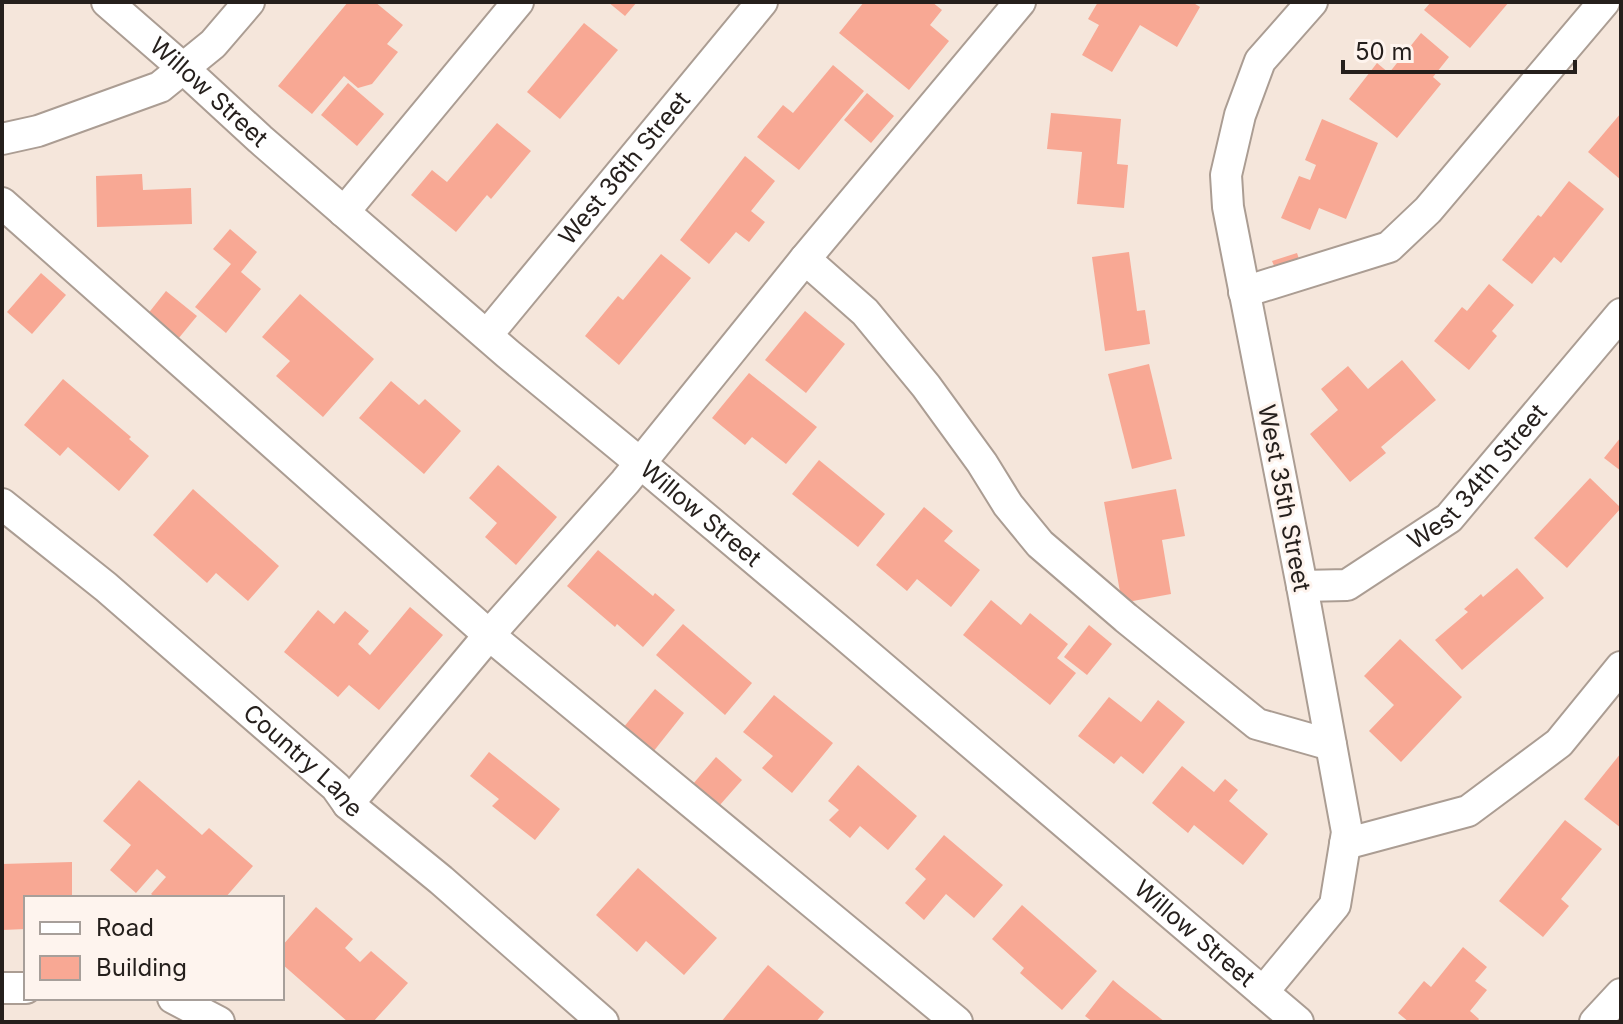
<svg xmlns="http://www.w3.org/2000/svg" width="1623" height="1024" font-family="Inter,sans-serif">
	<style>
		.building { fill: #f8a894 }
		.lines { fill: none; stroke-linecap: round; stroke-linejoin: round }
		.minor-casing { stroke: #ab9d93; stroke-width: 34 }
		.minor { stroke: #fff; stroke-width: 30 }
		.labels { text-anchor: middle; stroke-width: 6; stroke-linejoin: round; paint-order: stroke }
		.street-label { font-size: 24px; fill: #251f1c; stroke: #fef4ee }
	</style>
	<rect width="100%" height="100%" fill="#f5e6db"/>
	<g class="building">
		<path d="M348 2H375L403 25 387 44 398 52 372 84 358 88 344 76 312 114 278 86Z"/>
		<path d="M608 2H637L625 16Z"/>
		<path d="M864 2H932L942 10 930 25 949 41 909 90 839 33Z"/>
		<path d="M1098 2H1192L1200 7 1177 47 1140 25 1112 72 1082 55 1099 25 1088 19Z"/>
		<path d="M1431 2H1509L1470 48 1424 10Z"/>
		<path d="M584 23 618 50 560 119 527 92Z"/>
		<path d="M1421 33 1449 57 1433 77 1441 84 1397 138 1349 99 1377 63 1389 73Z"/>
		<path d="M833 65 864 91 799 170 757 137 783 105 793 113Z"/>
		<path d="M348 83 384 114 357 146 321 115Z"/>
		<path d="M867 93 894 116 871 143 844 120Z"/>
		<path d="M1051 113 1121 119 1117 164 1128 165 1124 208 1077 204 1082 152 1047 149Z"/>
		<path d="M1621 113V180L1588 152Z"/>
		<path d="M1322 119 1378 143 1346 219 1319 208 1310 230 1281 218 1299 176 1310 180 1316 165 1305 160Z"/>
		<path d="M497 123 531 151 491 199 487 195 456 232 411 195 432 170 447 182Z"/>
		<path d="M745 156 775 181 751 211 765 222 749 242 736 232 709 264 680 240Z"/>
		<path d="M142 174 143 190 191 188 192 224 97 227 96 176Z"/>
		<path d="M1569 181 1604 209 1561 263 1554 257 1532 284 1502 260 1538 215 1541 217Z"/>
		<path d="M230 229 257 252 241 272 261 289 226 333 195 307 231 264 213 249Z"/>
		<path d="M1129 252 1137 311 1145 310 1150 344 1105 351 1092 257Z"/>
		<path d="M1297 253 1300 262 1276 270 1272 261Z"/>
		<path d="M661 254 691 278 619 365 585 336 618 296 623 300Z"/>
		<path d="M41 273 66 295 32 334 7 312Z"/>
		<path d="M1489 284 1514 305 1492 331 1497 336 1469 370 1434 341 1462 307 1467 311Z"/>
		<path d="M166 291 197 316 178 339 147 315Z"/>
		<path d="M300 294 374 359 323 417 276 376 290 361 262 337Z"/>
		<path d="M805 311 845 344 806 393 765 360Z"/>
		<path d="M1402 360 1436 400 1381 447 1386 453 1350 482 1310 434 1338 410 1321 389 1348 366 1368 389Z"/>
		<path d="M1149 364 1172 459 1132 469 1108 374Z"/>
		<path d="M749 373 817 427 786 464 752 437 745 445 712 418Z"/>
		<path d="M63 379 131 437 129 439 149 456 119 491 68 447 60 456 24 425Z"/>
		<path d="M391 381 419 405 425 399 461 431 424 474 359 418Z"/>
		<path d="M1621 437V471L1604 458Z"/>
		<path d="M819 460 885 514 858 547 792 494Z"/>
		<path d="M498 465 557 517 516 565 485 537 497 523 469 498Z"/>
		<path d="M1590 478 1621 508 1567 568 1534 538Z"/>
		<path d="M193 489 279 566 248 601 216 573 207 583 153 535Z"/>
		<path d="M1176 489 1185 536 1162 540 1171 594 1122 603 1104 502Z"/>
		<path d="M924 507 953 531 944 541 980 570 951 607 917 579 907 591 876 565Z"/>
		<path d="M598 550 653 596 655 593 675 610 643 647 617 624 615 627 567 586Z"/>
		<path d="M1517 568 1544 598 1462 670 1435 640 1468 612 1464 609 1481 594 1483 597Z"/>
		<path d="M991 600 1021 625 1030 613 1068 644 1057 658 1076 673 1050 705 963 635Z"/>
		<path d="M410 607 443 635 379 710 349 685 338 697 284 652 318 610 334 624 345 611 369 631 358 644 370 655Z"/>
		<path d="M683 624 752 683 725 715 656 655Z"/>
		<path d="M1089 625 1112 644 1087 675 1064 657Z"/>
		<path d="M1400 639 1462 697 1401 762 1369 731 1394 705 1364 676Z"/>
		<path d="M655 689 684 713 653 752 623 728Z"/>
		<path d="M774 695 833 743 792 793 762 768 773 756 743 732Z"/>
		<path d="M1109 697 1141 722 1158 700 1185 722 1143 774 1121 756 1114 764 1078 736Z"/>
		<path d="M489 752 560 809 535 840 492 806 499 799 470 776Z"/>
		<path d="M1621 753V828L1584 799Z"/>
		<path d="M716 757 742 780 719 806 693 784Z"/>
		<path d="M858 765 917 816 888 850 860 826 850 838 829 820 839 810 828 801Z"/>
		<path d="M1182 766 1214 792 1225 779 1238 790 1229 801 1268 834 1243 865 1194 825 1188 833 1152 803Z"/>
		<path d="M139 780 202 835 209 828 253 866 225 898H156L151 894 166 877 157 869 136 893 110 870 131 845 103 821Z"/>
		<path d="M1565 820 1602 849 1561 899 1569 906 1543 937 1499 901Z"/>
		<path d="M944 835 1003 885 974 918 946 894 924 920 905 903 926 879 915 869Z"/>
		<path d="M72 862V898H26V929L2 930V864Z"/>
		<path d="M638 868 717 938 684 975 646 941 637 952 596 915Z"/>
		<path d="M1022 905 1097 971 1062 1010 1020 973 1024 968 992 939Z"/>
		<path d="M316 907 353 939 345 948 360 962 371 951 408 983 373 1022H348L282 964V946Z"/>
		<path d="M1463 947 1487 967 1475 981 1487 990 1470 1011 1479 1019 1477 1022H1409L1398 1013 1424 981 1431 987Z"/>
		<path d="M768 965 824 1012 816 1022H721Z"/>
		<path d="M1113 980 1121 987 1165 1022H1093L1085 1016Z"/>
	</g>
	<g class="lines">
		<g class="minor-casing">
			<g id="minor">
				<path id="s1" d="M107 2 184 69 260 139 508 354 639 462 841 632 1298 1022"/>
				<path d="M2 139 38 131 160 87 213 44 249 2"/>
				<path d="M2 203 489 635 957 1022"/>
				<path d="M344 212 518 2"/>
				<path d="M805 259 865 312 926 386 982 463 1008 505 1040 544 1126 618 1257 724 1331 745"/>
				<path d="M1244 292 1389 247 1428 210 1604 2"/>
				<path id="s2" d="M487 335 762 2"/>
				<path id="s3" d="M2 504 106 587 336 787 348 804 441 880 603 1022"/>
				<path id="s4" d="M1302 586 1347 585 1449 518 1621 314"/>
				<path d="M348 804 489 635 625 482 805 259 1020 2"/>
				<path d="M1345 844 1468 811 1559 743 1621 667"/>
				<path d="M2 988H26"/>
				<path d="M1263 992 1335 905 1347 832 1302 586 1228 207 1226 175 1240 115 1260 61 1312 2"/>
				<path d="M173 998 219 1022"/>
				<path d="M1595 1022 1621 994"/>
			</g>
		</g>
		<use href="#minor" class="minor"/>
	</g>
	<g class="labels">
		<g class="street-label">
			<text dy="8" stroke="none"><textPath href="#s1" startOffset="136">Willow Street</textPath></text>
			<text dy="8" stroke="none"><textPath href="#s2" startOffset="216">West 36th Street</textPath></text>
			<text dy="8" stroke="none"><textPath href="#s4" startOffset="216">West 34th Street</textPath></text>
			<text transform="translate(1284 498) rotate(79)" y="8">West 35th Street</text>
			<text dy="8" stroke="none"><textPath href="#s1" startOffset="784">Willow Street</textPath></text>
			<text dy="8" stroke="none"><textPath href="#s3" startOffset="396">Country Lane</textPath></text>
			<text dy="8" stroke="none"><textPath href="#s1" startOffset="1432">Willow Street</textPath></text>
		</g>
	</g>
	<rect width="1623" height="1024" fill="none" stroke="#251f1c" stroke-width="8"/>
	<rect x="24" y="896" width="260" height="104" fill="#fef4ee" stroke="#a79f9a" stroke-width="2"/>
	<rect x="40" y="922" width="40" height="12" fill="#ffffff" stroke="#a79f9a" stroke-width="2"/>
	<text x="96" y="936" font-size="24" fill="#251f1c">Road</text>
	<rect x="40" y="956" width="40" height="24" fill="#f8a894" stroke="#a79f9a" stroke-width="2"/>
	<text x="96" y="976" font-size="24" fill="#251f1c">Building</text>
	<path d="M1343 60v12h232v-12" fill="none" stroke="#251f1c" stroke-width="4"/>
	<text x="1355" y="60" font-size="24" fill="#251f1c" stroke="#fef4ee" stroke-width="6" paint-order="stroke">50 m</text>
</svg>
